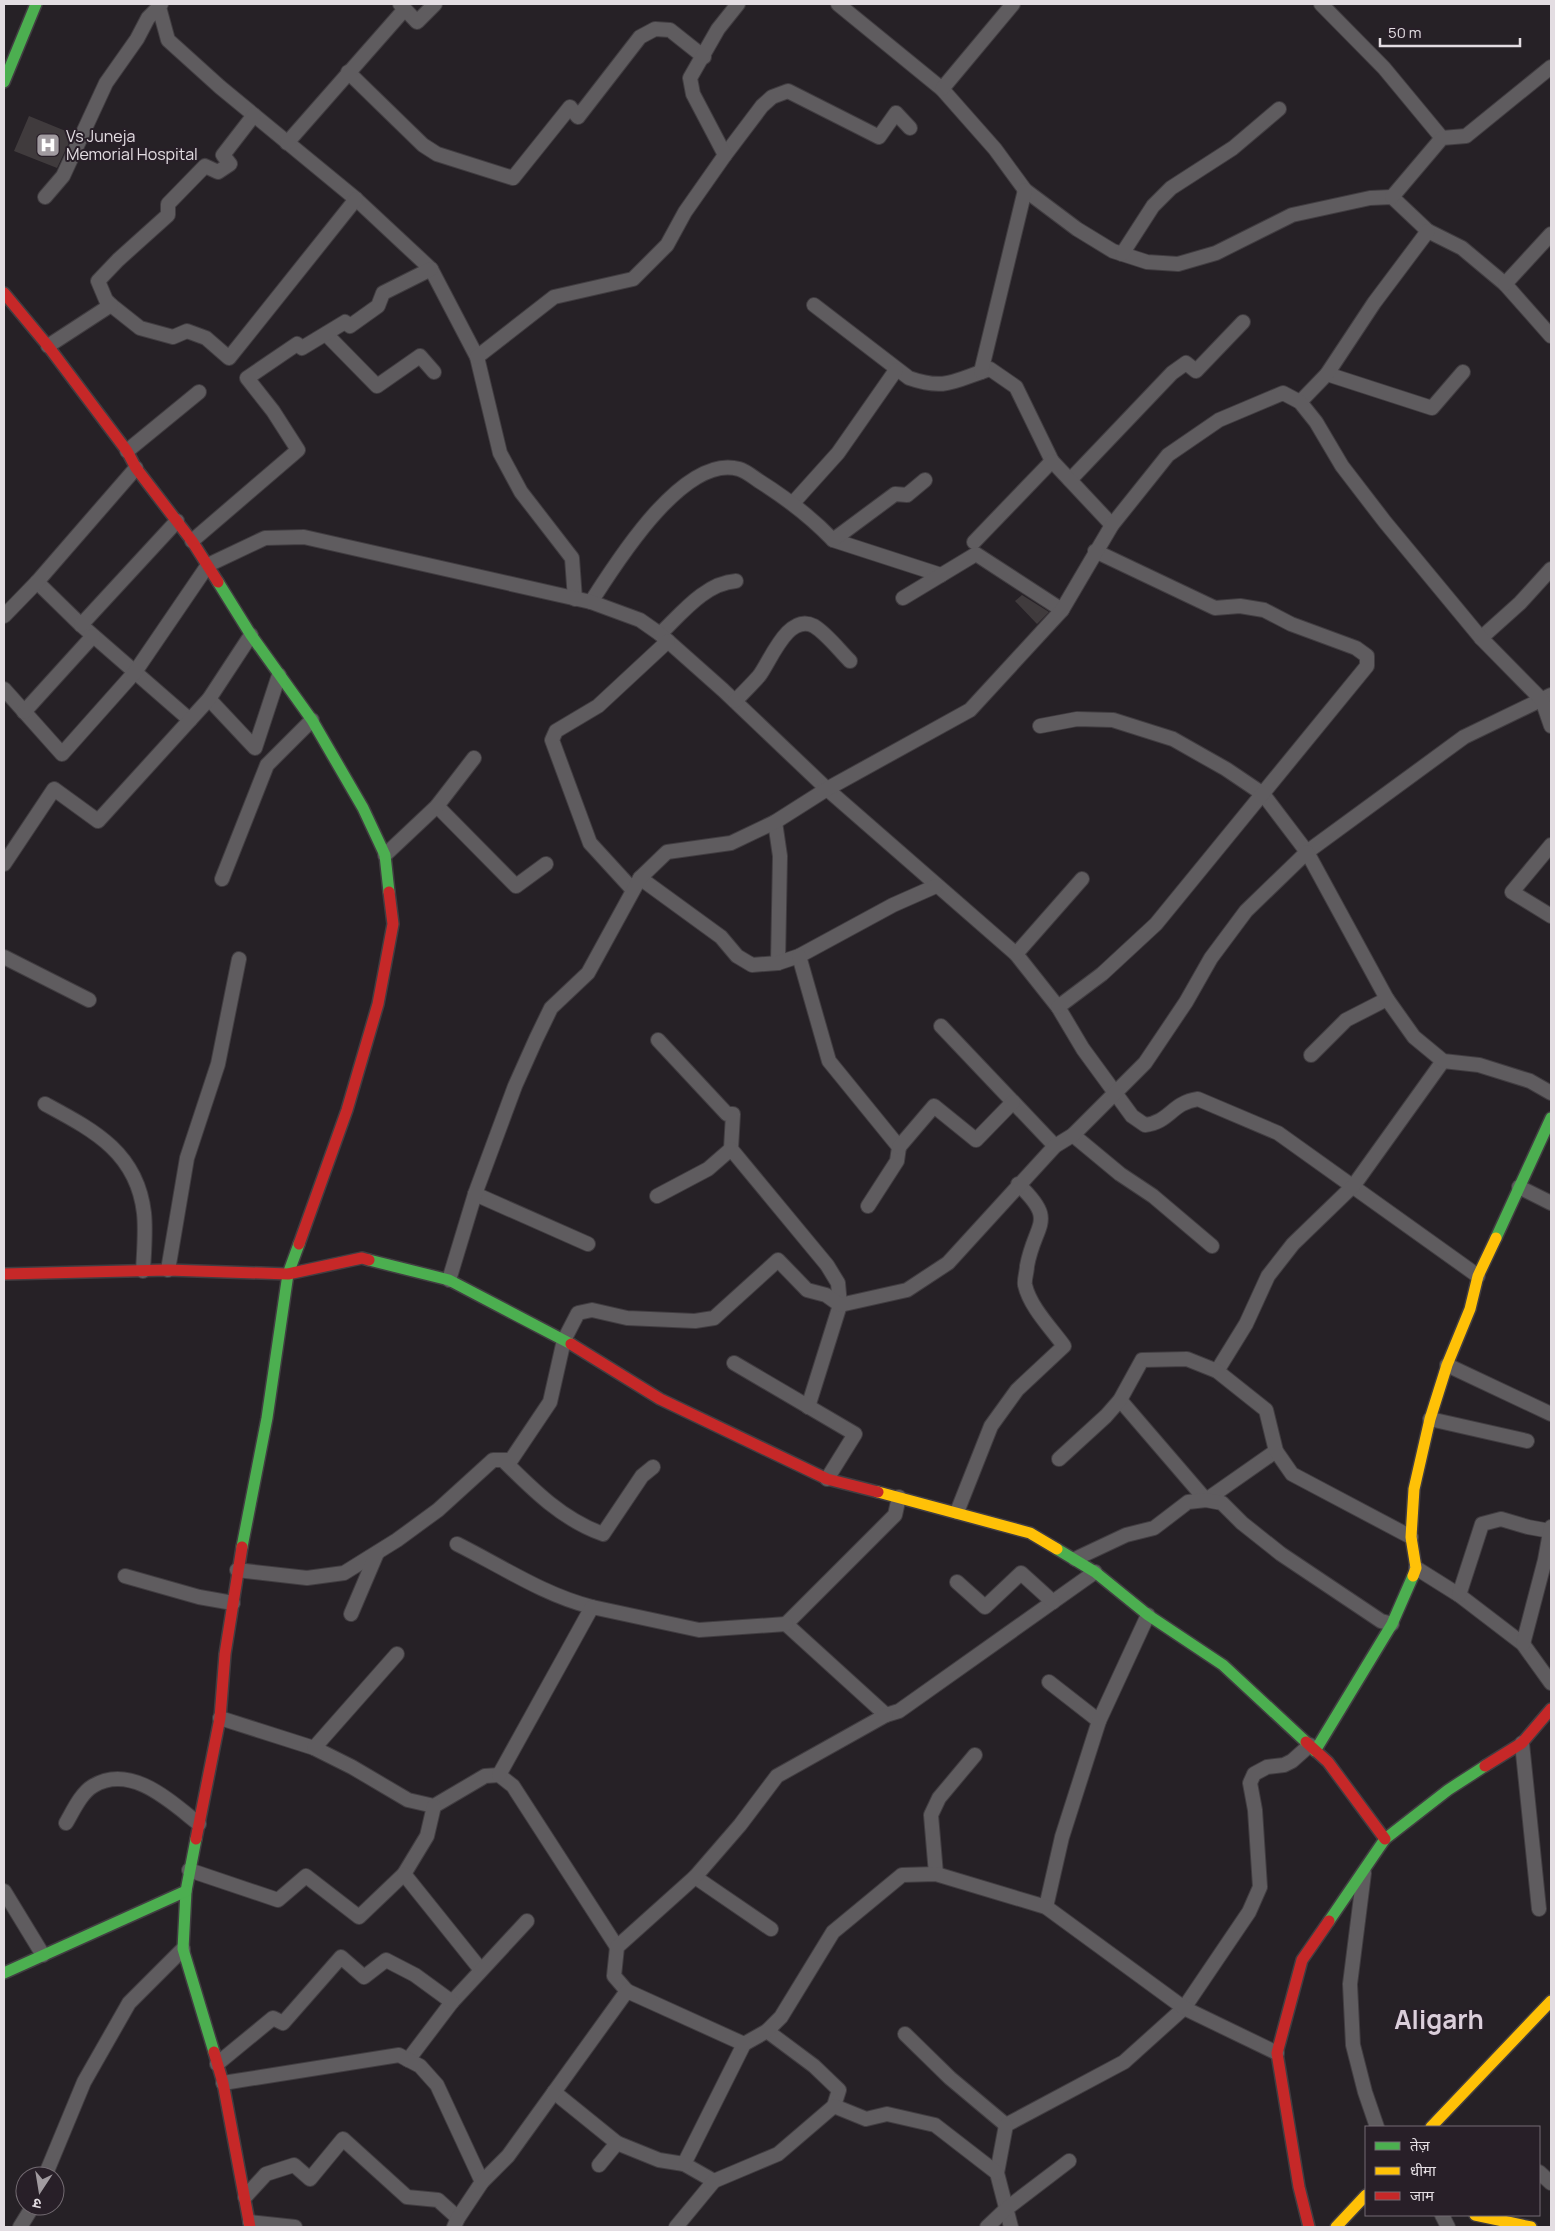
<svg xmlns="http://www.w3.org/2000/svg" width="1555" height="2231" font-family="Manrope,'Noto Sans Devanagari',sans-serif">
	<style>
		.building { fill: #403b3d }
		.lines { fill: none; stroke-linecap: round; stroke-linejoin: round }
		.street-casing { stroke: #413d41; stroke-width: 16 }
		.fast-casing { stroke: #413d41; stroke-width: 14 }
		.slow-casing { stroke: #413d41; stroke-width: 14 }
		.jam-casing { stroke: #413d41; stroke-width: 14 }
		.street { stroke: #5f5c5f; stroke-width: 14 }
		.fast { stroke: #4caf50; stroke-width: 11 }
		.slow { stroke: #ffc107; stroke-width: 11 }
		.jam { stroke: #c62828; stroke-width: 11 }
		.labels { text-anchor: middle; stroke-width: 4; stroke-linejoin: round; paint-order: stroke }
		.poi-label { font-size: 16px; fill: #e3dde2; stroke: #281f28; text-anchor: start }
		.town-label { font-size: 26px; font-weight: bold; fill: #dbcfdb; stroke: #281f28 }
	</style>
	<rect width="100%" height="100%" fill="#262126"/>
	<g class="building">
		<path d="M29 116 73 134 57 168 14 151Z"/>
		<path d="M1022 595 1049 612 1037 624 1015 601Z"/>
	</g>
	<g class="lines">
		<g class="street-casing">
			<g id="street">
				<path d="M161 4 159 7 168 40 220 87 356 199 431 269 477 357 500 453 521 492 572 558 575 599"/>
				<path d="M400 4 417 22 435 4"/>
				<path d="M838 4 942 89 995 149 1025 190 1077 229 1113 251 1147 262 1178 264 1216 253 1292 215 1370 198 1392 197 1428 231 1462 248 1505 284 1551 336"/>
				<path d="M1321 4 1384 68 1442 138"/>
				<path d="M348 72 423 145 437 154 513 178 570 107 578 117 640 37 655 29 670 30 704 57"/>
				<path d="M942 89 1013 4"/>
				<path d="M287 143 404 10"/>
				<path d="M725 155 762 106 772 97 788 91 879 137 896 113 910 128"/>
				<path d="M45 197 63 176 106 83 137 39 148 18 159 7"/>
				<path d="M1392 197 1442 138 1466 136 1551 67"/>
				<path d="M1122 254 1153 206 1171 188 1233 148 1279 109"/>
				<path d="M1505 284 1551 234"/>
				<path d="M111 305 140 328 173 337 187 331 206 338 229 358 356 199"/>
				<path d="M814 305 909 378C946 391 955 380 990 369L1016 387 1052 461"/>
				<path d="M326 334 377 386 420 356 434 372"/>
				<path d="M48 346 111 305 106 300 98 281 118 260 168 215V204L205 166 218 172 230 164 223 155 254 115"/>
				<path d="M477 357 554 297 633 279 667 245 685 212 725 155 693 94 690 78 718 29 738 4"/>
				<path d="M981 372 1025 190"/>
				<path d="M1327 374 1432 408 1463 372"/>
				<path d="M1300 402 1327 374 1374 303 1428 231"/>
				<path d="M127 451 199 392"/>
				<path d="M1070 480 1172 373 1186 363 1196 371 1243 322"/>
				<path d="M793 503 838 453 896 370"/>
				<path d="M833 540 941 575"/>
				<path d="M192 541 298 450 273 411 247 378 297 344 302 348 345 322 350 326 378 306 383 293 431 269"/>
				<path d="M974 542 1052 461 1112 525"/>
				<path d="M37 582 81 625 190 720"/>
				<path d="M903 598 976 554 1062 610"/>
				<path d="M591 602C616 563 684 453 739 469 746 471 753 477 759 481 786 498 810 516 833 540L895 494 907 495 925 480"/>
				<path d="M4 616 37 582 136 468"/>
				<path d="M81 625 177 521"/>
				<path d="M660 634C681 614 705 583 736 581"/>
				<path d="M1481 638 1520 603 1551 569"/>
				<path d="M4 689 62 754 135 672 208 565 265 538 304 537 591 602 640 620 660 634 723 690 827 789 1016 954 1058 1007 1083 1049 1132 1116 1145 1125C1170 1122 1171 1103 1198 1099L1278 1133 1478 1276"/>
				<path d="M209 699 255 748 279 675"/>
				<path d="M735 701C743 693 751 685 759 676 770 662 788 612 814 626 827 634 839 650 850 661"/>
				<path d="M24 712 93 636"/>
				<path d="M1040 726 1077 719 1113 720 1173 739 1226 769 1263 794 1307 852 1464 737 1551 695"/>
				<path d="M437 806 516 886 546 864"/>
				<path d="M775 822 780 856 778 963"/>
				<path d="M1551 845 1512 892 1551 916"/>
				<path d="M385 855 437 806 474 758"/>
				<path d="M4 864 54 789 98 821 209 699 251 635"/>
				<path d="M640 878 721 937 737 956 752 965 778 963 799 956 893 905 936 886"/>
				<path d="M222 879 267 765 312 720"/>
				<path d="M633 890 590 843 552 740 556 731 598 706 668 641"/>
				<path d="M1016 954 1082 879"/>
				<path d="M799 956 829 1061 899 1147 897 1161 868 1206"/>
				<path d="M4 957 89 1000"/>
				<path d="M1058 1007 1102 974 1156 924 1367 666V656L1356 648 1291 624 1264 610 1240 606 1215 608 1095 551"/>
				<path d="M941 1026 1055 1146"/>
				<path d="M658 1040 727 1114H733L731 1149"/>
				<path d="M1311 1055 1346 1020 1387 999"/>
				<path d="M45 1104C93 1130 137 1152 144 1213 146 1231 144 1252 143 1271"/>
				<path d="M1073 1135 1120 1174 1153 1196 1212 1246"/>
				<path d="M899 1147 934 1106 976 1140 1013 1102"/>
				<path d="M1519 1187 1551 1203"/>
				<path d="M475 1194 588 1244"/>
				<path d="M657 1196 708 1169 731 1149 827 1265 838 1283 840 1305 808 1407"/>
				<path d="M168 1270 187 1158 218 1064 239 959"/>
				<path d="M449 1280 475 1194 515 1086 536 1039 551 1008 588 973 640 878 667 852 731 843 775 822 827 789 970 710 1062 610 1112 525 1168 455 1219 420 1283 393 1300 402 1316 422 1342 466 1385 522 1481 638 1542 700 1551 726"/>
				<path d="M734 1363 855 1434 827 1479"/>
				<path d="M1447 1365 1551 1414"/>
				<path d="M1217 1371 1246 1324 1268 1276 1293 1244 1354 1185 1443 1061"/>
				<path d="M1120 1400 1206 1500 1276 1451"/>
				<path d="M1430 1419 1527 1441"/>
				<path d="M1059 1459 1106 1416 1120 1400 1142 1360 1187 1359 1217 1371 1266 1410 1276 1451 1292 1474 1411 1537"/>
				<path d="M503 1460C533 1490 563 1520 603 1534L642 1476 653 1467"/>
				<path d="M899 1497 895 1515 786 1624 886 1715 899 1711 1095 1572"/>
				<path d="M957 1512 991 1426 1017 1390 1064 1346C1051 1328 1030 1307 1025 1285 1024 1279 1027 1272 1027 1266 1035 1222 1058 1222 1018 1184"/>
				<path d="M457 1544C501 1566 544 1595 592 1607"/>
				<path d="M1075 1559 1126 1535 1154 1528 1188 1502 1206 1500 1222 1503 1242 1523 1281 1554 1381 1621 1392 1624"/>
				<path d="M1416 1568 1459 1595 1523 1644 1551 1683"/>
				<path d="M237 1570 307 1578 344 1573 397 1540 438 1510 493 1460H511L550 1402 564 1340 578 1313 592 1310 627 1318 695 1321 714 1318 778 1260 807 1290 826 1295 840 1305 907 1290 948 1263 1055 1146 1073 1135 1145 1063 1186 1002 1211 958 1246 911 1307 852 1387 999 1414 1037 1443 1061 1479 1065 1530 1081 1551 1093"/>
				<path d="M125 1576 199 1597 233 1603"/>
				<path d="M957 1582 985 1607 1021 1573 1053 1602"/>
				<path d="M1459 1595 1482 1524 1501 1519 1528 1527 1550 1531"/>
				<path d="M351 1614 377 1553"/>
				<path d="M1523 1644 1545 1560 1551 1527"/>
				<path d="M1049 1682 1099 1721"/>
				<path d="M220 1718 314 1748 352 1767 408 1800 434 1806 485 1776 499 1775 513 1786 617 1947"/>
				<path d="M1522 1743 1539 1909"/>
				<path d="M314 1748 397 1654"/>
				<path d="M499 1775 592 1607 699 1630 786 1624"/>
				<path d="M66 1823C73 1811 81 1793 93 1786 131 1763 171 1802 199 1824"/>
				<path d="M189 1870 278 1900 306 1876 359 1917 404 1874 427 1836 434 1806"/>
				<path d="M1364 1873 1350 1984 1353 2045 1365 2092 1377 2127"/>
				<path d="M404 1874 481 1970"/>
				<path d="M936 1874 931 1815 939 1798 975 1755"/>
				<path d="M695 1877 771 1929"/>
				<path d="M4 1891 43 1955"/>
				<path d="M1046 1907 1062 1837 1099 1721 1148 1615"/>
				<path d="M627 1991 614 1976 617 1947 695 1877 740 1825 777 1776 886 1715"/>
				<path d="M767 2031 814 2066 839 2090 834 2106"/>
				<path d="M905 2034 950 2078 1006 2125 1124 2062 1184 2008 1249 1912 1260 1887 1255 1810 1250 1783 1254 1774 1267 1767 1284 1765 1292 1761 1310 1745"/>
				<path d="M408 2060 452 2002 527 1921"/>
				<path d="M217 2064 273 2018 283 2023 341 1957 364 1977 386 1960 415 1975 452 2002"/>
				<path d="M223 2083 399 2055 420 2066 437 2085 482 2182"/>
				<path d="M554 2092 617 2143"/>
				<path d="M1006 2125 997 2173 1011 2227"/>
				<path d="M684 2164 714 2181"/>
				<path d="M599 2165 617 2143 659 2160 684 2164 744 2044"/>
				<path d="M1539 2172 1551 2183"/>
				<path d="M45 2176 84 2082 129 2003 183 1949"/>
				<path d="M245 2197 266 2174 294 2165 310 2179 343 2139 407 2197 438 2200 458 2218"/>
				<path d="M1442 2215 1448 2227"/>
				<path d="M250 2222 295 2227"/>
				<path d="M20 2227 33 2206"/>
				<path d="M454 2227 458 2218 482 2182 508 2156 627 1991 744 2044 767 2031 781 2017 833 1932 902 1875 936 1874 1046 1907 1184 2008 1277 2053"/>
				<path d="M676 2227 714 2181 778 2154 834 2106 866 2119 887 2114 935 2125 997 2173"/>
				<path d="M987 2227 1006 2209 1069 2161"/>
			</g>
		</g>
		<g class="fast-casing">
			<g id="fast">
				<path d="M4 82 36 4"/>
				<path d="M218 582 251 635 312 720 363 808 385 855 389 892"/>
				<path d="M1496 1238 1551 1118"/>
				<path d="M369 1260 449 1280 571 1344"/>
				<path d="M242 1547 267 1418 288 1274 299 1244"/>
				<path d="M1057 1549 1095 1572 1148 1615 1223 1665 1306 1742"/>
				<path d="M1315 1751 1392 1624 1413 1576"/>
				<path d="M196 1839 186 1891 183 1949 214 2052"/>
				<path d="M1329 1921 1385 1839 1448 1790 1485 1766"/>
				<path d="M4 1973 186 1891"/>
			</g>
		</g>
		<g class="slow-casing">
			<g id="slow">
				<path d="M878 1492 1030 1533 1057 1549"/>
				<path d="M1413 1576 1416 1568 1411 1537 1414 1489 1430 1419 1447 1365 1470 1309 1478 1276 1496 1238"/>
				<path d="M1431 2127 1551 2001"/>
				<path d="M1475 2215 1531 2227"/>
				<path d="M1336 2227 1366 2195"/>
			</g>
		</g>
		<g class="jam-casing">
			<g id="jam">
				<path d="M4 293 48 346 127 451 136 468 192 541 218 582"/>
				<path d="M299 1244 347 1110 378 1004 393 924 389 892"/>
				<path d="M4 1274 168 1270 288 1274 362 1258 369 1260"/>
				<path d="M571 1344 660 1399 827 1479 878 1492"/>
				<path d="M1306 1742 1328 1762 1385 1839"/>
				<path d="M1485 1766 1522 1743 1551 1709"/>
				<path d="M196 1839 220 1718 225 1654 242 1547"/>
				<path d="M214 2052 223 2083 250 2227"/>
				<path d="M1309 2227 1299 2187 1277 2053 1302 1960 1329 1921"/>
			</g>
		</g>
		<use href="#street" class="street"/>
		<use href="#fast" class="fast"/>
		<use href="#slow" class="slow"/>
		<use href="#jam" class="jam"/>
	</g>
	<defs>
		<g id="hospital-square" transform="scale(1.25)"><rect x="-9" y="-9" width="18" height="18" rx="4" fill="#a19ba0" stroke="#281f28"/><path d="M-5-5h3v3.5h4V-5h3V5h-3V1.5h-4V5h-3Z" fill="#fff"/></g>
	</defs>
	<g fill-rule="evenodd">
		<use href="#hospital-square" x="48" y="145"/>
	</g>
	<g class="labels">
		<g class="poi-label">
			<text x="66" y="142">Vs Juneja<tspan x="66" dy="18">Memorial Hospital</tspan></text>
		</g>
		<g class="town-label">
			<text x="1439" y="2029">Aligarh</text>
		</g>
	</g>
	<rect width="1555" height="2231" fill="none" stroke="#e3dde2" stroke-width="10"/>
	<rect x="1365" y="2126" width="175" height="90" fill="#281f28" stroke="#736b72"/>
	<rect x="1375" y="2142" width="25" height="8" fill="#4caf50" stroke="#736b72"/>
	<text x="1410" y="2151" font-size="15" fill="#e3dde2">तेज़</text>
	<rect x="1375" y="2167" width="25" height="8" fill="#ffc107" stroke="#736b72"/>
	<text x="1410" y="2176" font-size="15" fill="#e3dde2">धीमा</text>
	<rect x="1375" y="2192" width="25" height="8" fill="#c62828" stroke="#736b72"/>
	<text x="1410" y="2201" font-size="15" fill="#e3dde2">जाम</text>
	<g transform="translate(40 2191) rotate(192)"><circle r="24" fill="#281f28" stroke="#736b72"/>
	<path d="M0-4L9 19L0 12L-9 19Z" fill="#a19ba0"/>
	<text y="-8" font-size="14" font-weight="bold" text-anchor="middle" fill="#e3dde2">उ</text>
	</g>
	<path d="M1380 38v8h140v-8" fill="none" stroke="#e3dde2" stroke-width="2.5"/>
	<text x="1388" y="38" font-size="15" fill="#e3dde2" stroke="#281f28" stroke-width="4" paint-order="stroke">50 m</text>
</svg>
